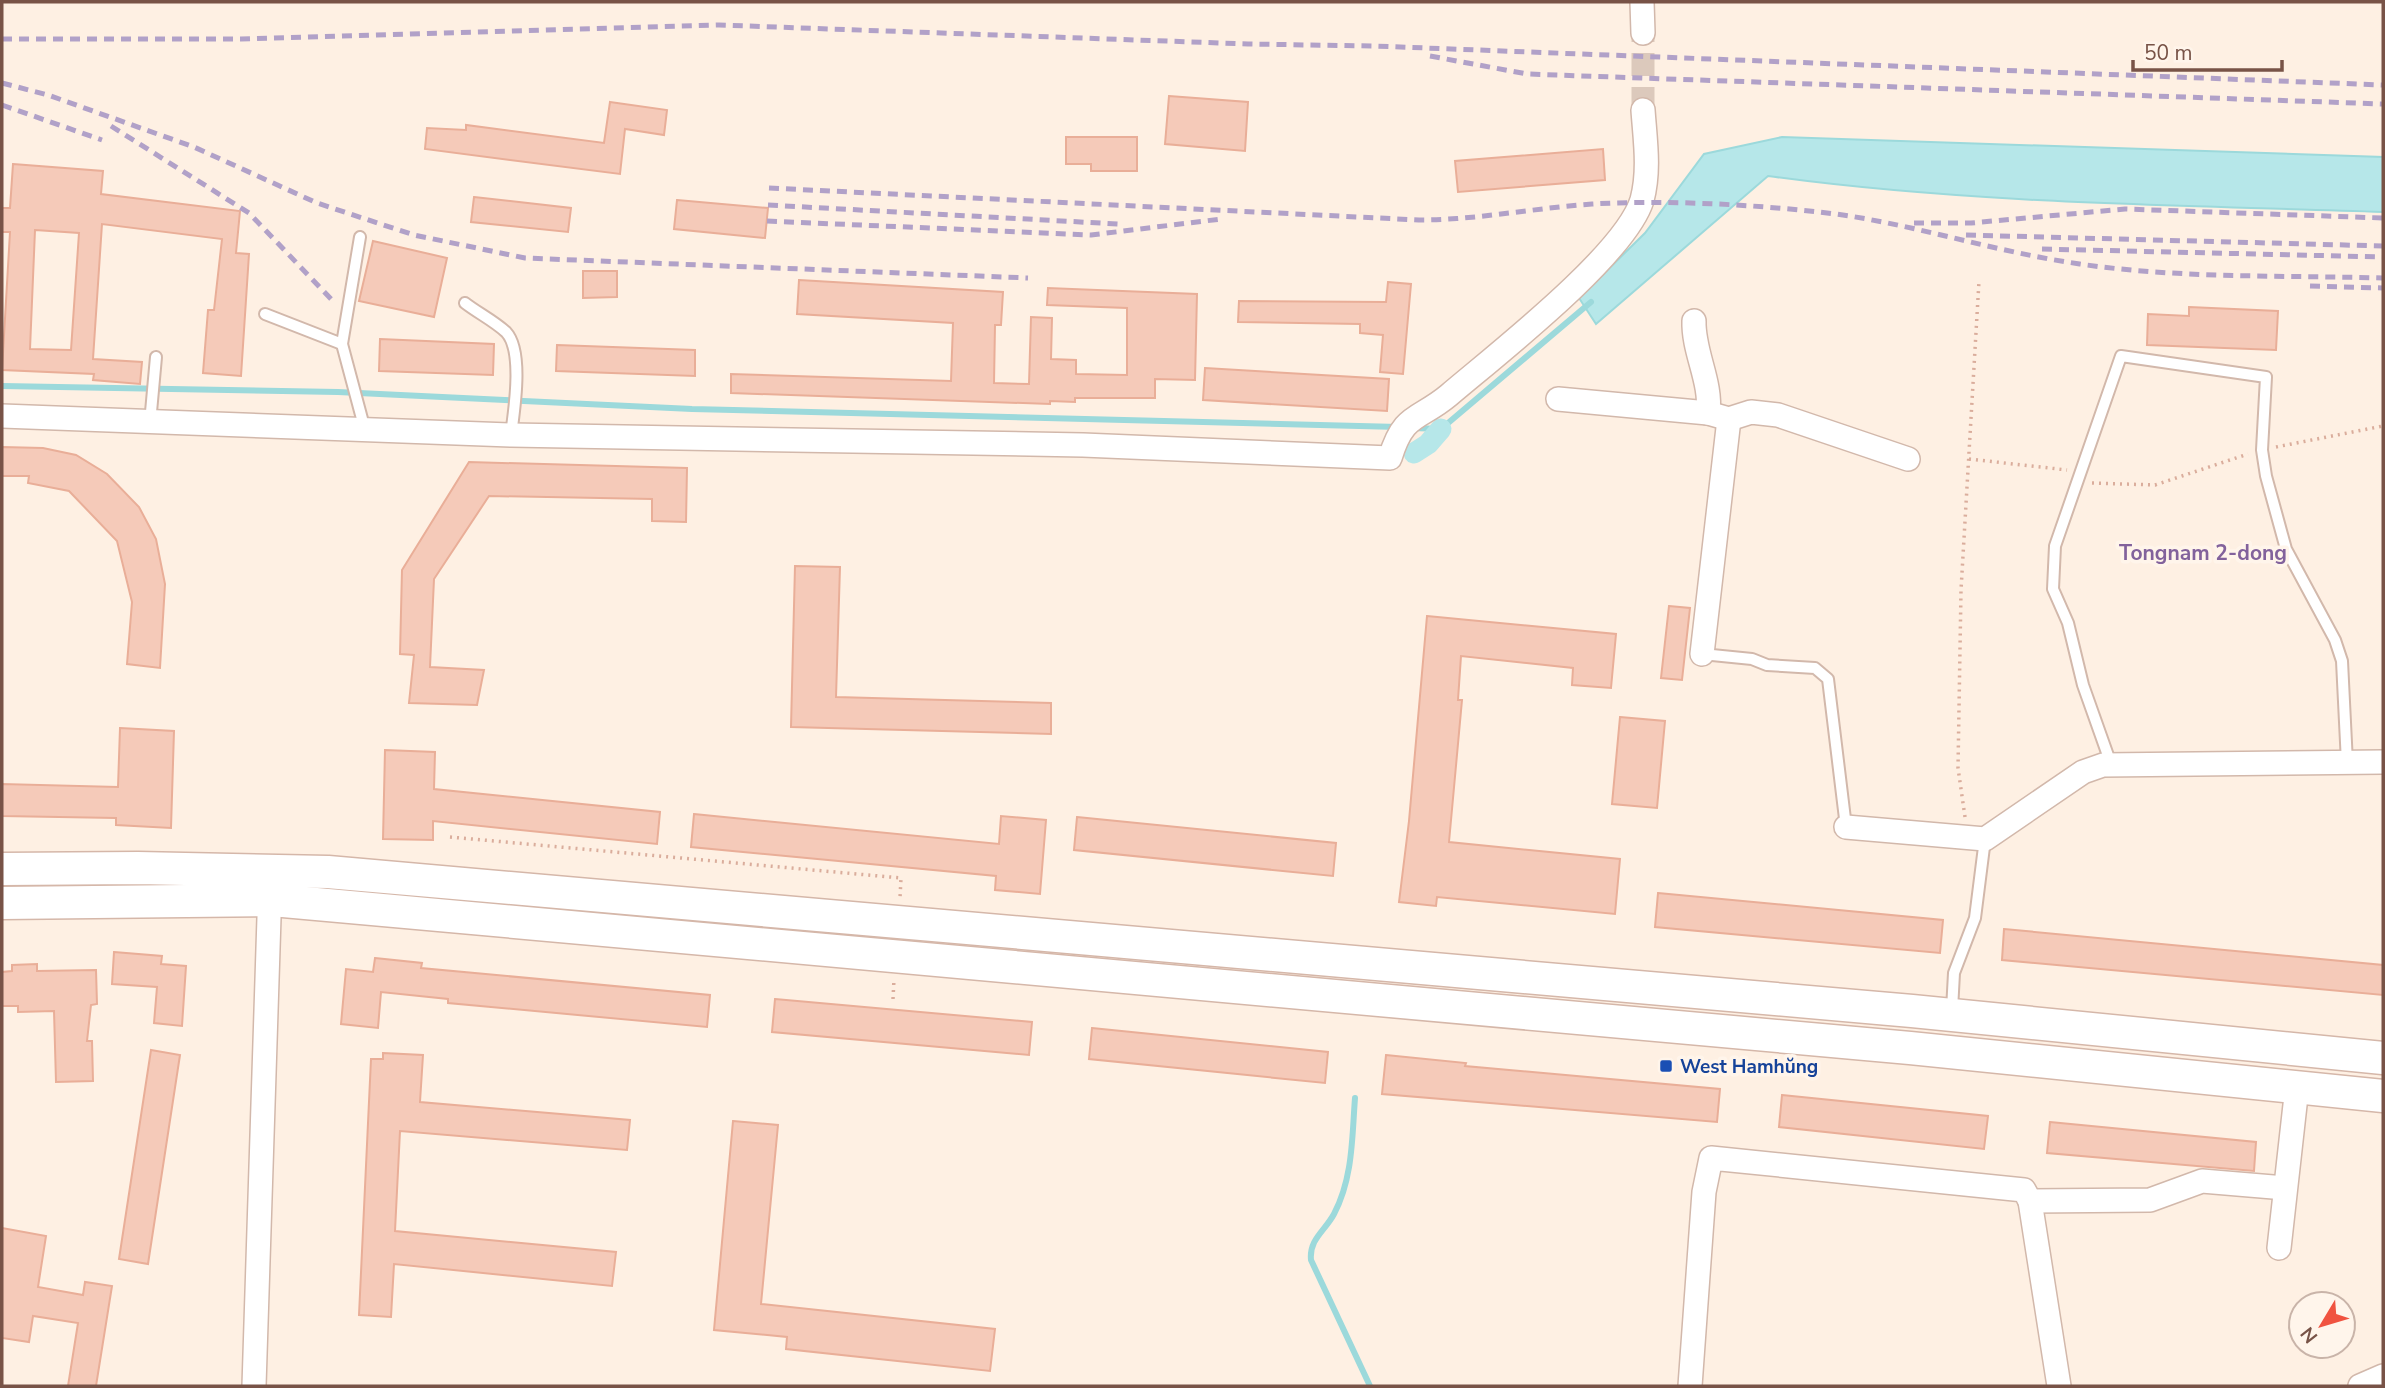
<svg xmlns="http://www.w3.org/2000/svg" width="2385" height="1388" font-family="'Nunito Sans',sans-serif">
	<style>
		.water { fill: #b6e7e9; stroke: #9cd9db; stroke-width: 2 }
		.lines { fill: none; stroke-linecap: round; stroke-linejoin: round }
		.stream { stroke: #9cd9db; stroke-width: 6 }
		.canal { stroke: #b6e7e9; stroke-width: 21 }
		.building { fill: #f5cab9; stroke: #e9ae98; stroke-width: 2; fill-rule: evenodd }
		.minor-tunnel { stroke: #dcc9bc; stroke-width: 23; stroke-dasharray: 23 11; stroke-linecap: butt }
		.service-casing { stroke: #d2b8ab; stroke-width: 14 }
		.minor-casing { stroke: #d2b8ab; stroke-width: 26 }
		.secondary-casing { stroke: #d5b7a9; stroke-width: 35 }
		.path { stroke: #daad9c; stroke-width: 3.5; stroke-dasharray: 2 5; stroke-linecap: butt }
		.service { stroke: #fff; stroke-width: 10 }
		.minor { stroke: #fff; stroke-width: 23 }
		.secondary { stroke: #fff; stroke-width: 32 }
		.rail { stroke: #b1a1c8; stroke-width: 5; stroke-dasharray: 10 7; stroke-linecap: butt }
		.transit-dot { fill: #1a4fb4; stroke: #fff5eb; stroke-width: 2.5 }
		.labels { text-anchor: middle; stroke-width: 7; stroke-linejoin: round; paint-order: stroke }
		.transit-label { font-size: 19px; font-weight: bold; fill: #164399; stroke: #fff5eb; text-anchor: start }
		.neighbourhood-label { font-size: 21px; font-weight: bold; fill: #82629c; stroke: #fff5eb }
	</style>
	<rect width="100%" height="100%" fill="#fef0e3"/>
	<path class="water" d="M1782 137 2383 157V212C2178 205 1971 204 1768 176L1596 324 1579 298 1645 233 1704 154Z"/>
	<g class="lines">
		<g class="stream">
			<path d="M2 386 338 392 692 409 1399 427"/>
			<path d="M1413 428 1441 429 1591 302"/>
			<path d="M1355 1098C1352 1137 1353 1178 1334 1214 1325 1231 1309 1239 1311 1260L1370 1386"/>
		</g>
		<path class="canal" d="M1414 453 1428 444 1441 429"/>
	</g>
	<g class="building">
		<path d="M1169 96 1248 102 1245 151 1165 144Z"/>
		<path d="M610 102 667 110 664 135 625 129 620 174 425 149 427 128 466 130V125L604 143Z"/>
		<path d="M1066 137H1137V171H1091V164H1066Z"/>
		<path d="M1603 149 1605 180 1458 192 1455 161Z"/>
		<path d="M13 164 103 171 101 194 240 211 236 253 249 254 241 376 203 373 208 310H214L222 239 102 224 93 359 142 362 140 384 93 380 94 374 2 370 10 232H2V208H10ZM35 230 79 233 71 350 30 349Z"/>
		<path d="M474 197 571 208 568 232 471 222Z"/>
		<path d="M677 200 768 208 765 238 674 229Z"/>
		<path d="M373 241 447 258 434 317 359 301Z"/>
		<path d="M583 271H617V297L583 298Z"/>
		<path d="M799 280 1003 292 1001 325H995L994 383 1029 384 1031 317 1052 318 1051 359 1076 360V374L1127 375V308L1047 305 1048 288 1197 294 1195 380 1155 379V398H1075V402L1050 401V404L731 393V374L951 381 953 323 797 314Z"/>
		<path d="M1388 282 1411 284 1403 374 1380 372 1383 335 1360 333V324L1238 322 1239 301 1386 302Z"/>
		<path d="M2189 307 2278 311 2276 350 2147 345 2148 314 2189 316Z"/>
		<path d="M380 339 494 344 493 375 379 371Z"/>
		<path d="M557 345 695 350V376L556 371Z"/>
		<path d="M1205 368 1389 379 1387 411 1203 400Z"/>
		<path d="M2 447 43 448 76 455 107 474 139 507 156 539 165 584 160 668 127 664 132 602 117 541 69 491 28 483 29 476H2Z"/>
		<path d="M469 462 687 468 686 522 652 521V499L489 496 434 579 430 667 484 670 477 705 409 703 414 655 400 654 402 570Z"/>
		<path d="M795 566 840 567 836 697 1051 703V734L791 727Z"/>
		<path d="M1669 606 1690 608 1682 680 1661 678Z"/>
		<path d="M1427 616 1616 634 1611 688 1572 685 1573 668 1461 656 1458 700H1462L1449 842 1620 859 1615 914 1437 897 1436 906 1399 902 1409 821Z"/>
		<path d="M1620 717 1665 721 1657 808 1612 804Z"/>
		<path d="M120 728 174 731 171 828 116 825V818L2 816V784L118 787Z"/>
		<path d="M385 750 435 752 434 789 660 812 657 844 433 821V840L383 839Z"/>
		<path d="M694 814 999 844 1001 816 1046 820 1040 894 995 890 996 876 691 847Z"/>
		<path d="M1077 817 1336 843 1333 876 1074 850Z"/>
		<path d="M1658 893 1943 920 1940 953 1655 927Z"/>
		<path d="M2004 929 2383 965V995L2002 960Z"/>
		<path d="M114 952 162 956 161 964 186 966 182 1026 154 1023 157 987 112 984Z"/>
		<path d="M375 958 422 963 421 968 710 995 707 1027 448 1003V999L381 992 378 1028 341 1024 346 969 373 972Z"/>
		<path d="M37 964V971L96 970 97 1004 91 1005 87 1041H92L93 1081 56 1082 54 1011 18 1012V1006H2V972L12 971V965Z"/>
		<path d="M775 999 1032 1022 1029 1055 772 1032Z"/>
		<path d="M1092 1028 1328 1052 1325 1083 1089 1059Z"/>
		<path d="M151 1050 180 1055 148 1264 119 1259Z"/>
		<path d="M383 1053 423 1055 420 1102 630 1120 627 1150 400 1131 395 1231 616 1252 612 1286 394 1264 391 1317 359 1315 371 1059H383Z"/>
		<path d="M1386 1055 1466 1063 1465 1066 1720 1089 1717 1122 1382 1094Z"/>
		<path d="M1782 1095 1988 1116 1984 1149 1779 1127Z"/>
		<path d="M733 1121 778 1125 761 1304 995 1329 990 1371 786 1349 787 1337 714 1330Z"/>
		<path d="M2050 1122 2256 1142 2254 1171 2047 1153Z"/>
		<path d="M2 1228 46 1236 38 1287 83 1295 85 1282 112 1286 96 1386H68L78 1323 33 1316 29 1342 2 1338Z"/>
	</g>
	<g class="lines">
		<path class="minor-tunnel" d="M1643 110V33"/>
		<g class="service-casing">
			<g id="service">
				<path d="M360 237 342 344 365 430"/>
				<path d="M465 303C478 313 494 321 506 332 524 351 514 411 511 435"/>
				<path d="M265 314 342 344"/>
				<path d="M150 423 156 357"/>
				<path d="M1702 654 1752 659 1767 665 1815 668 1828 679 1846 827"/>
				<path d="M2111 764 2083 685 2068 623 2053 589 2055 546 2121 356 2266 377 2262 450 2266 476 2286 549 2335 640 2342 661 2347 763"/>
				<path d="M1952 1010 1954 973 1975 918 1985 839"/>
			</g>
		</g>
		<g class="minor-casing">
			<g id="minor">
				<path d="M1642 2 1643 33"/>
				<path d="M1694 321C1693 352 1712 382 1708 413"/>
				<path d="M1558 399 1708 413 1729 419 1751 412 1778 415 1908 459"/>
				<path d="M2 416 511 435 1083 445 1390 458C1404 412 1418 421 1449 395 1496 355 1625 255 1642 200 1650 170 1645 139 1643 110"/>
				<path d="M1702 654 1729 419"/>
				<path d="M1846 827 1985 839 2083 772 2103 765 2383 762"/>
				<path d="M2030 1201 2059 1386"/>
				<path d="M2279 1248 2297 1087"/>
				<path d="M254 1386 270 886"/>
				<path d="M1690 1386 1704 1192 1711 1158 2024 1190 2030 1201 2150 1200 2202 1181 2285 1188"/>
				<path d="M2360 1386 2383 1376"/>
			</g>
		</g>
		<g class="secondary-casing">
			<g id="secondary">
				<path d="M2 869 138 868 328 872 1912 1011 2383 1058"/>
				<path d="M2 903 272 900 1910 1048 2383 1096"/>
			</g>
		</g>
		<g class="path">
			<path d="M2276 447 2383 426"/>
			<path d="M1969 459 2067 470"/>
			<path d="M2092 483 2155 485 2248 454"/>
			<path d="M1965 817 1958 768 1961 590 1979 281"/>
			<path d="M450 837 901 878 900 898"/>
			<path d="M893 999 894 979"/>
		</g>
		<use href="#service" class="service"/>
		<use href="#minor" class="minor"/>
		<use href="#secondary" class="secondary"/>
		<g class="rail">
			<path d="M2 39H241L719 25 1248 44 1374 46 2383 85"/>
			<path d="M1430 56 1527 74 2383 104"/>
			<path d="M2 83 48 95 194 147 317 203 414 235 525 258 1028 278"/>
			<path d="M2 105 102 140"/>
			<path d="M111 126 249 213 331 299"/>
			<path d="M769 188 1419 220C1477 220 1534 208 1592 204 1666 200 1745 204 1819 212 1903 221 1984 249 2067 262 2171 279 2278 275 2383 278"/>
			<path d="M768 205 1118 224"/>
			<path d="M767 221 1091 235 1221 219"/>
			<path d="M1914 223H1971L2125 209 2383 218"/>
			<path d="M1966 235 2383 246"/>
			<path d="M2042 249 2383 257"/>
			<path d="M2310 286 2383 288"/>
		</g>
	</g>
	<rect class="transit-dot" x="1659" y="1059" width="14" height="14" rx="3.5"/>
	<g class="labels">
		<g class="transit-label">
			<text x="1680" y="1073">West Hamhŭng</text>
		</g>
		<g class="neighbourhood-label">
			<text x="2203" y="560">Tongnam 2-dong</text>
		</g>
	</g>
	<rect width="2385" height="1388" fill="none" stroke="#785347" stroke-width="7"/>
	<g transform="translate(2322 1325) rotate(232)"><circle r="33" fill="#fff5eb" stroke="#c9b4a9" stroke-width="2"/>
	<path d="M0-5L12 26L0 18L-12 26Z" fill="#f05340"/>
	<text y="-10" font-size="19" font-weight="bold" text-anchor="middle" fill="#785347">N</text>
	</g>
	<path d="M2133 60v10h149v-10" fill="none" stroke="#785347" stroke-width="3.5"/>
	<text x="2144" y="60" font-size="21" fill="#785347" stroke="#fff5eb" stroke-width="5" paint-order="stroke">50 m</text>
</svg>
